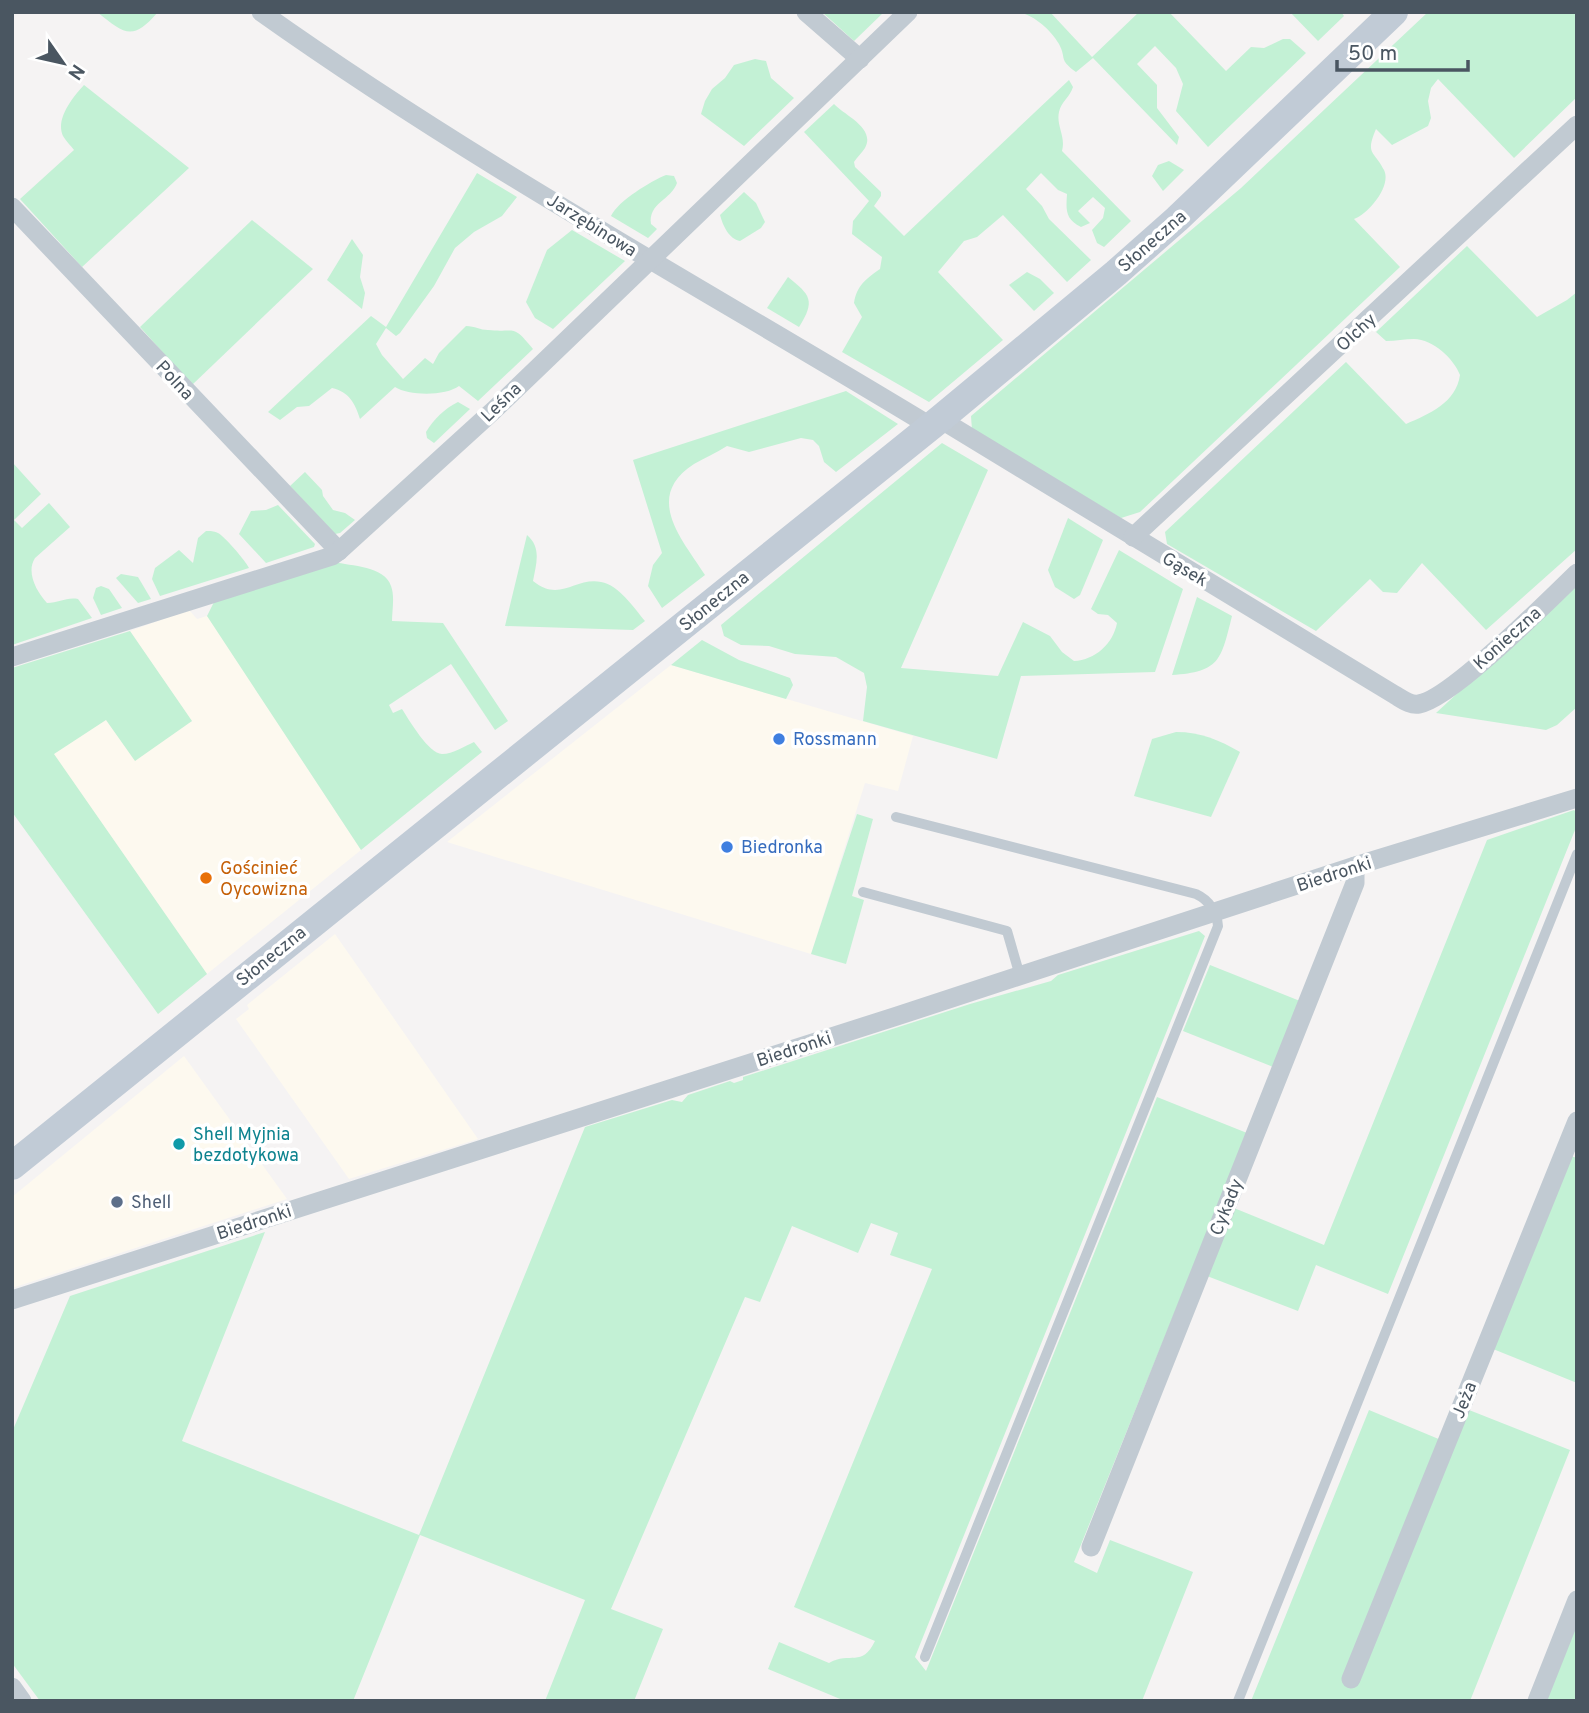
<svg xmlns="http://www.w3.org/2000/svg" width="1589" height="1713" font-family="Overpass,sans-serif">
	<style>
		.commercial { fill: #fdf9ef }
		.green { fill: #c3f1d5 }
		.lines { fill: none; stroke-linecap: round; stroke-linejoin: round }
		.service { stroke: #c1cad2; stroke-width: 10 }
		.minor { stroke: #c1cad2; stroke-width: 19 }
		.secondary { stroke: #c1cbd6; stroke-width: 28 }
		.shop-dot { fill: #3f7fe0; stroke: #fff; stroke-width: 2.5 }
		.food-dot { fill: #e8710a; stroke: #fff; stroke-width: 2.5 }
		.culture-dot { fill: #0f9aa8; stroke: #fff; stroke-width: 2.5 }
		.service-dot { fill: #5c6f8a; stroke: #fff; stroke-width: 2.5 }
		.labels { text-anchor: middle; stroke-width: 7; stroke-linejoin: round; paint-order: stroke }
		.street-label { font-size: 18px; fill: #4a5661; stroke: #fff }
		.shop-label { font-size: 18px; fill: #366cbe; stroke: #fff; text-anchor: start }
		.food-label { font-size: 18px; fill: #c56008; stroke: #fff; text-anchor: start }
		.culture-label { font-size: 18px; fill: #0d838f; stroke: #fff; text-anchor: start }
		.service-label { font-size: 18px; fill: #4e5e75; stroke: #fff; text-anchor: start }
	</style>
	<rect width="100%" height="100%" fill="#f5f3f3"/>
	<g class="commercial">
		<path d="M189 610 197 619 207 616 209 618 361 850 207 974 53 754 106 719 192 722 130 631Z"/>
		<path d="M671 665 913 736 898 791 865 783 811 954 447 842Z"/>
		<path d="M335 934 478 1139 349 1179 236 1019 249 1009 247 1005Z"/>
		<path d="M184 1056 287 1199 12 1288V1197Z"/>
	</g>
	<g class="green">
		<path d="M97 12H158C132 42 125 34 97 12Z"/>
		<path d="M822 12H884L854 41Z"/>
		<path d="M1019 12H1050L1092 57 1139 12H1169L1226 71 1251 47 1264 48 1283 39H1290L1306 53 1208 147 1176 111 1183 84 1176 68 1155 46 1137 64 1157 85V108L1179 137 1177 145 1093 58 1076 72C1058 59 1067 59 1059 44 1051 30 1035 16 1019 12Z"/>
		<path d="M1290 12H1341L1344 16 1318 41Z"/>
		<path d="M1428 12H1577V97L1514 158 1438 79 1431 88 1428 101 1431 118 1428 126 1392 145 1376 129C1365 155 1374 150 1384 170 1392 186 1368 214 1354 219L1400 267 1140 512 1121 518 972 430 971 416 1241 188Z"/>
		<path d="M755 59 766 61 771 78 794 98 744 146 701 114 705 101 712 89 725 78 734 65Z"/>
		<path d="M1069 80 1073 87C1070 97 1061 102 1059 112 1056 126 1066 136 1062 151L1131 221 1104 247 1097 243 1092 230 1103 218 1105 208 1093 197 1078 211 1090 223 1081 227C1065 219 1066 210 1067 194L1058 190 1041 173 1026 189 1042 206 1049 219 1091 260 1067 282 1003 215 977 237 964 241 938 272 1003 340 929 402 842 352 862 317 854 303C857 285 866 279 880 269L882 257 852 234 853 221 869 201 804 132 834 104C844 115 876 128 865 148 862 153 857 157 854 162L855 167 881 192V196L874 206 904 236Z"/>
		<path d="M84 85 189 168 82 267 20 199 74 150C71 146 66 141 63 136 55 119 73 97 84 85Z"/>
		<path d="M1169 161 1184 170 1163 191 1152 176 1158 165Z"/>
		<path d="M477 173 517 197 502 216 474 232 455 248 434 286 400 333 396 336 386 328 376 344 382 355 403 379 425 358 433 364 439 353 466 326C475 326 480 330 488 330 516 333 512 323 533 349L478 401 459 386C446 396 409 396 395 387L360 419C355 403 349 392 332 388L309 406 297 407 280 420 268 412 371 316 386 327Z"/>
		<path d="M666 175 674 176 677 183C671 200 648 203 651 224L657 229 648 238 611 216C618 201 651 181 666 175Z"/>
		<path d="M744 192 756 203 765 222 761 228 740 241C729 239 723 226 720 215Z"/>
		<path d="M252 220 313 269 192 385 140 327Z"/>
		<path d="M572 230 625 261 553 329 535 318 526 302 547 250Z"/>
		<path d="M352 239 363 255 360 277 365 293 362 309 327 280Z"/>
		<path d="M1467 246 1537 317 1567 300 1577 292V549L1486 630 1422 563 1397 593 1383 592 1370 579 1316 631 1167 544 1165 532 1346 362 1406 424C1429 414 1456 403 1460 375 1454 359 1433 339 1414 339 1405 339 1396 341 1386 341L1376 332Z"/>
		<path d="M1027 272 1040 279 1054 293 1034 311 1009 285Z"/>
		<path d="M788 277C810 295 816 300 799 327L767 308Z"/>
		<path d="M846 391 898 424 836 472 824 462 819 446 813 440 801 438 749 452 727 446C716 453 704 458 694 464 643 497 682 539 705 575L662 608 648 586 653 565 662 553 633 460Z"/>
		<path d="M458 402 470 409 434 443 427 438 426 432C434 419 444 409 458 402Z"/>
		<path d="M942 443 988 470 901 668 998 676 1023 622 1050 636 1062 652 1074 661C1095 660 1113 644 1117 623L1108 615 1098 614 1091 609 1119 550 1183 589 1155 672 1021 676 997 759 863 721 867 687 864 673 836 657 795 654 769 646 741 645 724 636 721 625Z"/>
		<path d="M12 462 41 494 14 520 22 528 49 503 70 527 35 558C26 572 36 591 47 603 59 603 66 597 78 599L92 618 12 645Z"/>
		<path d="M305 472 322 490 323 496 333 510 345 513 355 520 340 533 335 534 290 486Z"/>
		<path d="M278 505 315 544 314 547 266 563 239 534 251 511 266 510Z"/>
		<path d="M1068 518 1103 540 1080 595 1074 599 1055 587 1048 570Z"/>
		<path d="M206 531C211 531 213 531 218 533 224 536 246 561 249 568L160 596 152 579 155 568 179 550 193 563 198 538Z"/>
		<path d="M527 535C542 548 536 564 533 581 560 603 575 577 601 582 619 585 634 608 645 621L633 630 505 626Z"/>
		<path d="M334 562C351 566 385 566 391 586 395 596 392 611 392 621L443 623 508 721 495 730 451 664 389 705 393 713 402 709C409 720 429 754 442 754 453 754 465 746 474 742L482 752 361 850 207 616 214 602Z"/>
		<path d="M121 574 138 577 151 599 138 603 116 578Z"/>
		<path d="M1577 583V707L1557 725 1546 730 1436 713Z"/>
		<path d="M101 586 109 589 122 608 101 615 93 598 96 588Z"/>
		<path d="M1197 597 1232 616C1221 660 1220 672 1172 675Z"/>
		<path d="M130 631 192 721 135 761 106 720 54 754 207 974 158 1014 12 812V668Z"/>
		<path d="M702 640 739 660 790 678 793 685 786 699 671 665Z"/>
		<path d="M1176 732C1201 732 1219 740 1240 752L1211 817 1134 796 1152 739Z"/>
		<path d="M1574 810 1577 813V825L1388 1294 1316 1265 1298 1311 1207 1276 1234 1208 1324 1245 1487 840Z"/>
		<path d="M857 814 873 819 852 896 864 900 846 964 811 954Z"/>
		<path d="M1199 931 1205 936 915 1657 926 1671 1157 1097 1247 1133 1074 1562 1097 1573 1110 1540 1193 1572 1142 1701H845L768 1669 779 1642 829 1663C850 1651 862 1668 875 1641L794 1607 932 1269 890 1255 898 1233 871 1223 858 1253 792 1226 760 1302 745 1297 611 1609 663 1629 634 1701H545L585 1600 420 1535 353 1701H40L12 1663V1432L70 1296 265 1232 182 1441 419 1535 585 1127 672 1100 682 1102 688 1095 730 1081 734 1083 743 1080V1077L970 1004 1051 981 1058 975Z"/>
		<path d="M1210 965 1300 1001 1273 1067 1183 1031Z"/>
		<path d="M1571 1156 1577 1158V1383L1493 1349Z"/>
		<path d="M1464 1408 1570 1450 1470 1701H1251L1369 1410 1441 1440Z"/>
		<path d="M1577 1622V1701H1545Z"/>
	</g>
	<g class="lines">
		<g class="service">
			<path d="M896 817 1196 894C1209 900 1217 912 1218 926L925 1657"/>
			<path d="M863 892 1007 931 1020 976"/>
			<path d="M1238 1701 1577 854"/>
		</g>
		<g class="minor">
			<path d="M261 12C475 164 706 290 930 426"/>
			<path d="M806 12 860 59"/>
			<path d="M12 207 339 551"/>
			<path d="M940 419 1395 695C1402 699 1411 706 1419 704 1451 699 1549 600 1577 573"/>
			<path d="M1133 537 1577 125"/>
			<path d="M12 657 332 556 339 551 494 410 908 12"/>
			<path d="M12 1300 897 1016 1355 866 1577 798"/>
			<path d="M1091 1547 1355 883V866"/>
			<path d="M1351 1679 1577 1121"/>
			<path d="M12 1687 22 1701"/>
			<path d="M1537 1701 1577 1600"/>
		</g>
		<path class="secondary" d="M12 1166 940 419 1116 273 1177 219 1394 12"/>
	</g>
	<g class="shop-dot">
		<circle cx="779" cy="739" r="7"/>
		<circle cx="727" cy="847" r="7"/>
	</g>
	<circle class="food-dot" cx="206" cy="878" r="7"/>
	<circle class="culture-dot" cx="179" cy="1144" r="7"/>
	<circle class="service-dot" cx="117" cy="1202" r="7"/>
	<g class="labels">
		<g class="street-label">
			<text transform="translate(592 225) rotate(32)" y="6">Jarzębinowa</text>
			<text transform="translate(1152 241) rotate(-41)" y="6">Słoneczna</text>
			<text transform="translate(1356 332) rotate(-43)" y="6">Olchy</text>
			<text transform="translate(175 380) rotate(47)" y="6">Polna</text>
			<text transform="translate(501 402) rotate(-44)" y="6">Leśna</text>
			<text transform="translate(1185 569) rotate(31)" y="6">Gąsek</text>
			<text transform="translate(714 601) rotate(-39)" y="6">Słoneczna</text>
			<text transform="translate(1507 638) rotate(-42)" y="6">Konieczna</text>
			<text transform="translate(1334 874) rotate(-18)" y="6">Biedronki</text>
			<text transform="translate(271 956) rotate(-39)" y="6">Słoneczna</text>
			<text transform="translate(794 1049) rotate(-18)" y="6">Biedronki</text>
			<text transform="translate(1226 1207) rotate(-68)" y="6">Cykady</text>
			<text transform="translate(254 1222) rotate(-18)" y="6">Biedronki</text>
			<text transform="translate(1464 1400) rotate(-68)" y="6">Jeża</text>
		</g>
		<g class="shop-label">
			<text x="793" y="745">Rossmann</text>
			<text x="741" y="853">Biedronka</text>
		</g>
		<g class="food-label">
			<text x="220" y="874">Gościnieć<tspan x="220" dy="21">Oycowizna</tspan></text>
		</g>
		<g class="culture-label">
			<text x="193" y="1140">Shell Myjnia<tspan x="193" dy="21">bezdotykowa</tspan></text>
		</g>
		<g class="service-label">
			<text x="131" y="1208">Shell</text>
		</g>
	</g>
	<rect width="1589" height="1713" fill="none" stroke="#4a5661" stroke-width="28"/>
	<g transform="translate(63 63) rotate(124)" stroke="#ffffff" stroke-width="5" paint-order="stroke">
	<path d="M0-5L12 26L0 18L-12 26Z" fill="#4a5661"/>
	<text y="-10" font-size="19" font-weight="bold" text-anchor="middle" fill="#4a5661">N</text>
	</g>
	<path d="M1337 60v10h131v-10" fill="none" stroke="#4a5661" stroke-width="3.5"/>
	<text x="1348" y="60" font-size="21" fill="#4a5661" stroke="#ffffff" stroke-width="5" paint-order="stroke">50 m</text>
</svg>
